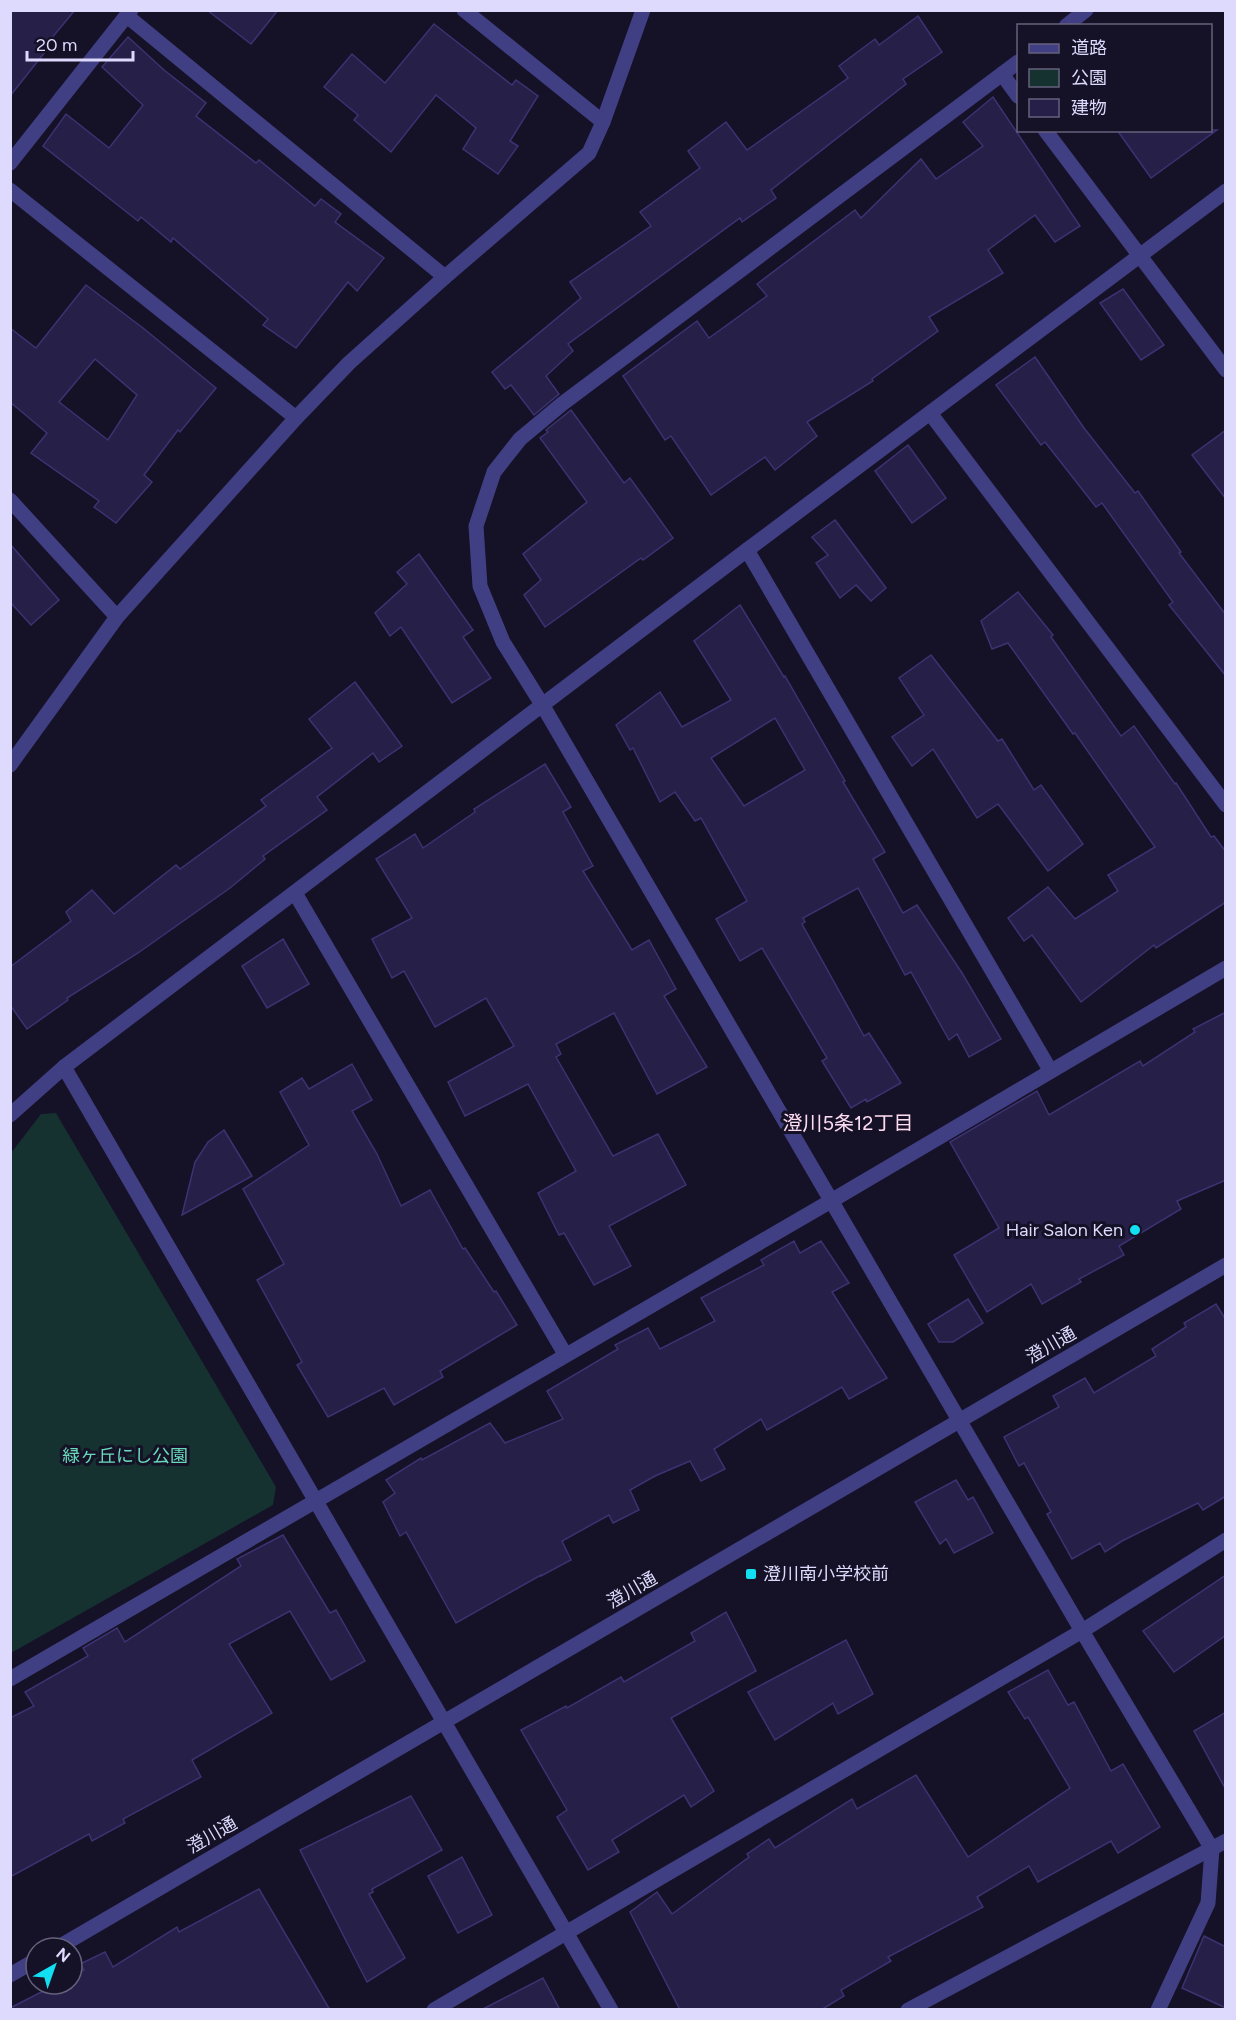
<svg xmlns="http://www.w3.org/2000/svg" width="1236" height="2020" font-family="Figtree,'Noto Sans JP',sans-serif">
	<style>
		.green { fill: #153130 }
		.building { fill: #261f47; stroke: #3d3272; stroke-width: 1.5; fill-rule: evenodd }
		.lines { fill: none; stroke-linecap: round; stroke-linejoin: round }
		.minor { stroke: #413f83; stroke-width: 15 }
		.tertiary { stroke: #413f83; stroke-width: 15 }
		.poi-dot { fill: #12dff1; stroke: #151127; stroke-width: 2 }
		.labels { text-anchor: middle; stroke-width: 6; stroke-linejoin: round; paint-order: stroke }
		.poi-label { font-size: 18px; fill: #dddafd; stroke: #151127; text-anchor: end }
		.street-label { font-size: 18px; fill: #dddafd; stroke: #151127 }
		.park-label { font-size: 18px; fill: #69dabb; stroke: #151127 }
		.neighbourhood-label { font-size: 20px; fill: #fddcf2; stroke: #151127 }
	</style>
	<rect width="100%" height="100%" fill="#151127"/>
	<path class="green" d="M56 1113 276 1487 273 1505 11 1653V1153L41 1114Z"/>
	<g class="building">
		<path d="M10 10H75L46 45 49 47 10 96Z"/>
		<path d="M207 10H278L251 44Z"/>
		<path d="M918 16 942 52 903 79 906 84 771 190 776 198 742 222 740 218 568 344 573 351 546 376 559 394 534 415 511 385 505 389 492 372 581 298 570 282 651 226 640 212 700 168 688 151 726 122 747 150 848 78 839 66 875 39 879 45Z"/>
		<path d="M434 24 512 85 516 80 538 96 510 141 518 146 498 174 463 149 476 128 436 95 391 152 354 120 358 115 324 87 352 54 385 83Z"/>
		<path d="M128 37 164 70 206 103 196 116 256 163 259 160 315 206 321 199 341 214 335 222 384 258 357 291 348 282 296 348 263 325 268 319 173 238 171 242 141 217 138 221 43 146 66 114 109 148 143 105 102 67Z"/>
		<path d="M993 97 1080 226 1055 242 1035 215 988 250 1003 273 929 317 938 331 872 379 873 381 807 422 817 436 775 470 765 457 711 495 671 436 665 440 623 376 697 321 709 338 767 296 757 284 855 210 861 218 921 159 936 179 983 146 963 122Z"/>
		<path d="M1117 130H1217L1151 178Z"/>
		<path d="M86 285 143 328 216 388 180 432 178 430 144 475 152 482 116 523 94 507 99 501 31 453 47 433 10 402V328L36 348ZM95 359 137 395 108 440 59 402Z"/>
		<path d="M1123 289 1164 345 1141 360 1100 303Z"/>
		<path d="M1035 357 1084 428 1135 493 1138 491 1181 552 1179 553 1226 615V676L1169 605 1173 602 1102 503 1096 507 1045 442 1041 445 996 385Z"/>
		<path d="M571 410 624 483 630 478 673 538 643 560 641 558 545 627 524 595 541 580 523 554 587 502 540 438 548 432 546 430Z"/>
		<path d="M1226 430V499L1192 455Z"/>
		<path d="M908 445 946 498 912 523 875 471Z"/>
		<path d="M835 520 886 588 871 601 856 585 840 598 816 563 828 555 812 537Z"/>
		<path d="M10 544 59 600 31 625 10 602Z"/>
		<path d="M419 554 473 630 463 637 491 678 452 703 401 627 390 636 375 613 407 584 397 572Z"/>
		<path d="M1018 592 1053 635 1051 637 1121 736 1134 726 1175 784 1176 783 1211 837 1214 836 1226 852V902L1156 948 1154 945 1081 1002 1032 935 1024 941 1008 918 1048 887 1075 919 1118 891 1108 875 1155 847 1075 733 1073 734 1008 643 992 649 981 621Z"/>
		<path d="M740 605 784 677 785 676 845 781 843 782 885 852 873 859 903 913 917 905 962 973 1001 1039 969 1057 957 1034 949 1040 911 972 905 975 858 888 803 918 805 922 802 924 864 1036 869 1033 901 1083 867 1102 866 1099 851 1108 822 1061 827 1058 762 948 740 961 716 919 747 901 701 818 695 821 675 792 660 802 633 748 630 750 616 725 660 692 682 727 731 700 694 641ZM775 718 805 770 744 806 711 758Z"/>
		<path d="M931 655 998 741 1002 739 1034 790 1041 785 1083 844 1048 871 998 804 977 818 933 749 912 766 892 737 924 715 899 678Z"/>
		<path d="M355 682 402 746 379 762 373 753 317 797 327 810 263 856 265 859 230 888 138 953 67 998 68 1000 27 1029 10 1005V967L71 921 66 912 92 890 114 914 176 865 180 869 266 806 261 800 332 748 309 719Z"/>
		<path d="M545 764 571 807 563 812 593 866 583 871 632 950 649 940 676 989 664 996 707 1067 657 1094 614 1013 556 1044 561 1054 556 1057 613 1156 658 1134 686 1185 609 1226 631 1266 594 1285 564 1233 559 1235 538 1193 576 1171 528 1084 465 1116 448 1082 514 1046 486 998 435 1027 404 971 392 978 372 939 412 918 376 859 415 834 423 848 475 812 474 809Z"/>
		<path d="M283 939 309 984 267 1008 242 966Z"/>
		<path d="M1226 1012V1180L1177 1201 1181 1209 1119 1246 1124 1255 1079 1279 1081 1282 1042 1304 1031 1284 987 1312 954 1255 999 1228 950 1142 1037 1091 1049 1115 1140 1061 1143 1066 1195 1032 1193 1029Z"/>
		<path d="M352 1064 372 1100 352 1111 377 1154 401 1206 430 1190 463 1249 465 1248 494 1292 496 1291 517 1325 440 1371 443 1377 394 1405 384 1388 328 1417 297 1365 302 1362 257 1280 284 1264 243 1189 309 1145 280 1092 302 1078 309 1089Z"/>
		<path d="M224 1130 252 1176 182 1215 195 1162 208 1142Z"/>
		<path d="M794 1241 800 1253 821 1241 849 1283 832 1292 887 1378 849 1399 842 1387 767 1430 761 1419 714 1449 725 1469 701 1481 690 1461 655 1476 630 1490 639 1510 613 1523 609 1515 562 1541 571 1560 541 1576V1575L456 1623 406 1532 400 1536 383 1502 395 1493 386 1480 421 1458 422 1460 490 1423 505 1443 563 1419 547 1391 618 1349 615 1345 648 1328 660 1349 715 1321 701 1298 764 1265 761 1260Z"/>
		<path d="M968 1299 983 1323 953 1342H939L928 1324Z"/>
		<path d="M1216 1304 1226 1320V1496L1203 1510 1198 1503 1122 1541 1105 1552 1100 1543 1072 1559 1047 1514 1051 1512 1024 1463 1019 1466 1004 1437 1059 1407 1053 1396 1085 1378 1094 1393 1156 1356 1152 1349 1186 1327 1184 1323Z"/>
		<path d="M956 1480 968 1500 973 1497 993 1533 954 1553 946 1539 940 1544 915 1502Z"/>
		<path d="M283 1535 330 1613 336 1610 365 1661 331 1680 290 1611 229 1644 272 1713 192 1760 201 1777 123 1819 125 1823 92 1841 89 1834 10 1877V1718L34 1706 25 1692 88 1656 83 1648 117 1628 125 1642 241 1566 237 1559Z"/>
		<path d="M1226 1575V1635L1174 1672 1143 1631Z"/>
		<path d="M726 1612 756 1671 671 1718 714 1791 691 1807 684 1795 612 1840 619 1852 588 1870 557 1817 567 1810 521 1730 566 1706 567 1708 621 1677 624 1682 695 1641 691 1633Z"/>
		<path d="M846 1640 873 1694 838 1714 833 1703 775 1740 748 1692Z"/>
		<path d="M1048 1670 1068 1705 1074 1702 1111 1771 1123 1764 1160 1827 1118 1853 1111 1841 1038 1882 1029 1866 977 1897 983 1907 888 1957 891 1961 841 1990 844 1996 821 2010H680L630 1912 657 1892 672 1914 749 1857 747 1854 769 1839 775 1848 852 1799 857 1809 916 1775 968 1857 1070 1788 1028 1717 1025 1719 1008 1692Z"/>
		<path d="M1226 1712V1790L1194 1731Z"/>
		<path d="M411 1796 442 1850 372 1889 373 1892 369 1894 405 1958 367 1982 300 1850Z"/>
		<path d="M462 1857 492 1915 458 1933 428 1876Z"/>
		<path d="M259 1889 330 2010H10V2008L57 1984H72V1976L84 1970 80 1964 105 1952 113 1967 177 1927 179 1932Z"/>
		<path d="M1204 1936 1226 1947V2008L1182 1988Z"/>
		<path d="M543 1978 560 2010H481Z"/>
	</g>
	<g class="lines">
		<g class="minor">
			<path d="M464 10 603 122"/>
			<path d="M127 16 445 277"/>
			<path d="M1066 26 1086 10"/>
			<path d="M1018 62 562 404 520 439 494 472 476 526 480 586 503 642 543 706 1082 1631 1212 1849 1208 1903 1158 2010"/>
			<path d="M1002 74 1018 96"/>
			<path d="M1045 130 1226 370"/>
			<path d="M10 163 131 10"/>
			<path d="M10 190 296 418"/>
			<path d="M930 413 1226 805"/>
			<path d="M10 500 117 617"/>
			<path d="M747 550 1050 1070"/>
			<path d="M10 765 117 617 296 418 349 363 445 277 589 153 603 122 643 10"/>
			<path d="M295 893 565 1354"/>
			<path d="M64 1067 611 2010"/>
			<path d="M10 1115 64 1067 747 550 1226 191"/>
			<path d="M10 1679 831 1201 1226 968"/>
			<path d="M434 2010 1082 1631 1226 1540"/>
			<path d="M908 2010 1226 1841"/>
		</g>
		<g class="tertiary">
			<path d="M57 1948 1226 1265"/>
			<path d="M10 1975 36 1960"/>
		</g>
	</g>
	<g class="poi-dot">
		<circle cx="1135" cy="1230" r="6"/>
		<rect x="745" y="1568" width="12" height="12" rx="3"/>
	</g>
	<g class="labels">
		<g class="poi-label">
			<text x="1123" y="1236">Hair Salon Ken</text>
			<text x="763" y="1580" text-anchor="start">澄川南小学校前</text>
		</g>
		<g class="street-label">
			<text transform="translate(1051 1345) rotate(-30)" y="6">澄川通</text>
			<text transform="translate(632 1590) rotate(-30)" y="6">澄川通</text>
			<text transform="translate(212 1835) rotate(-30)" y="6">澄川通</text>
		</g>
		<g class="park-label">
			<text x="125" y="1462">緑ヶ丘にし公園</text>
		</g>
		<g class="neighbourhood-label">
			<text x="848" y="1130">澄川5条12丁目</text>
		</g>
	</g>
	<rect width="1236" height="2020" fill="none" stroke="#dddafd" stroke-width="24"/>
	<rect x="1017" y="24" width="195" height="108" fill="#151127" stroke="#65617d" stroke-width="1.5"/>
	<rect x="1029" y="44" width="30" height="9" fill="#413f83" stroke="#65617d" stroke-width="1.5"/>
	<text x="1071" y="54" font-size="18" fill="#dddafd">道路</text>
	<rect x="1029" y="69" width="30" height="18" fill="#153130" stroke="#65617d" stroke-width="1.5"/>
	<text x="1071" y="84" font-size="18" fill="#dddafd">公園</text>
	<rect x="1029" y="99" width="30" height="18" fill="#261f47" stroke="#65617d" stroke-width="1.5"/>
	<text x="1071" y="114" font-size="18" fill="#dddafd">建物</text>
	<g transform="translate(54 1966) rotate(40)"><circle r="28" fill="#151127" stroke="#65617d" stroke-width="1.5"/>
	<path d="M0-4.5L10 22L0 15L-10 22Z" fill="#12dff1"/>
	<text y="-9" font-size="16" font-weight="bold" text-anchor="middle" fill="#dddafd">N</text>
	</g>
	<path d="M27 51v9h106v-9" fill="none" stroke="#dddafd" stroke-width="3"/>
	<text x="36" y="51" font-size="18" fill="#dddafd" stroke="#151127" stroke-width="4.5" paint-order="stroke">20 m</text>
</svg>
